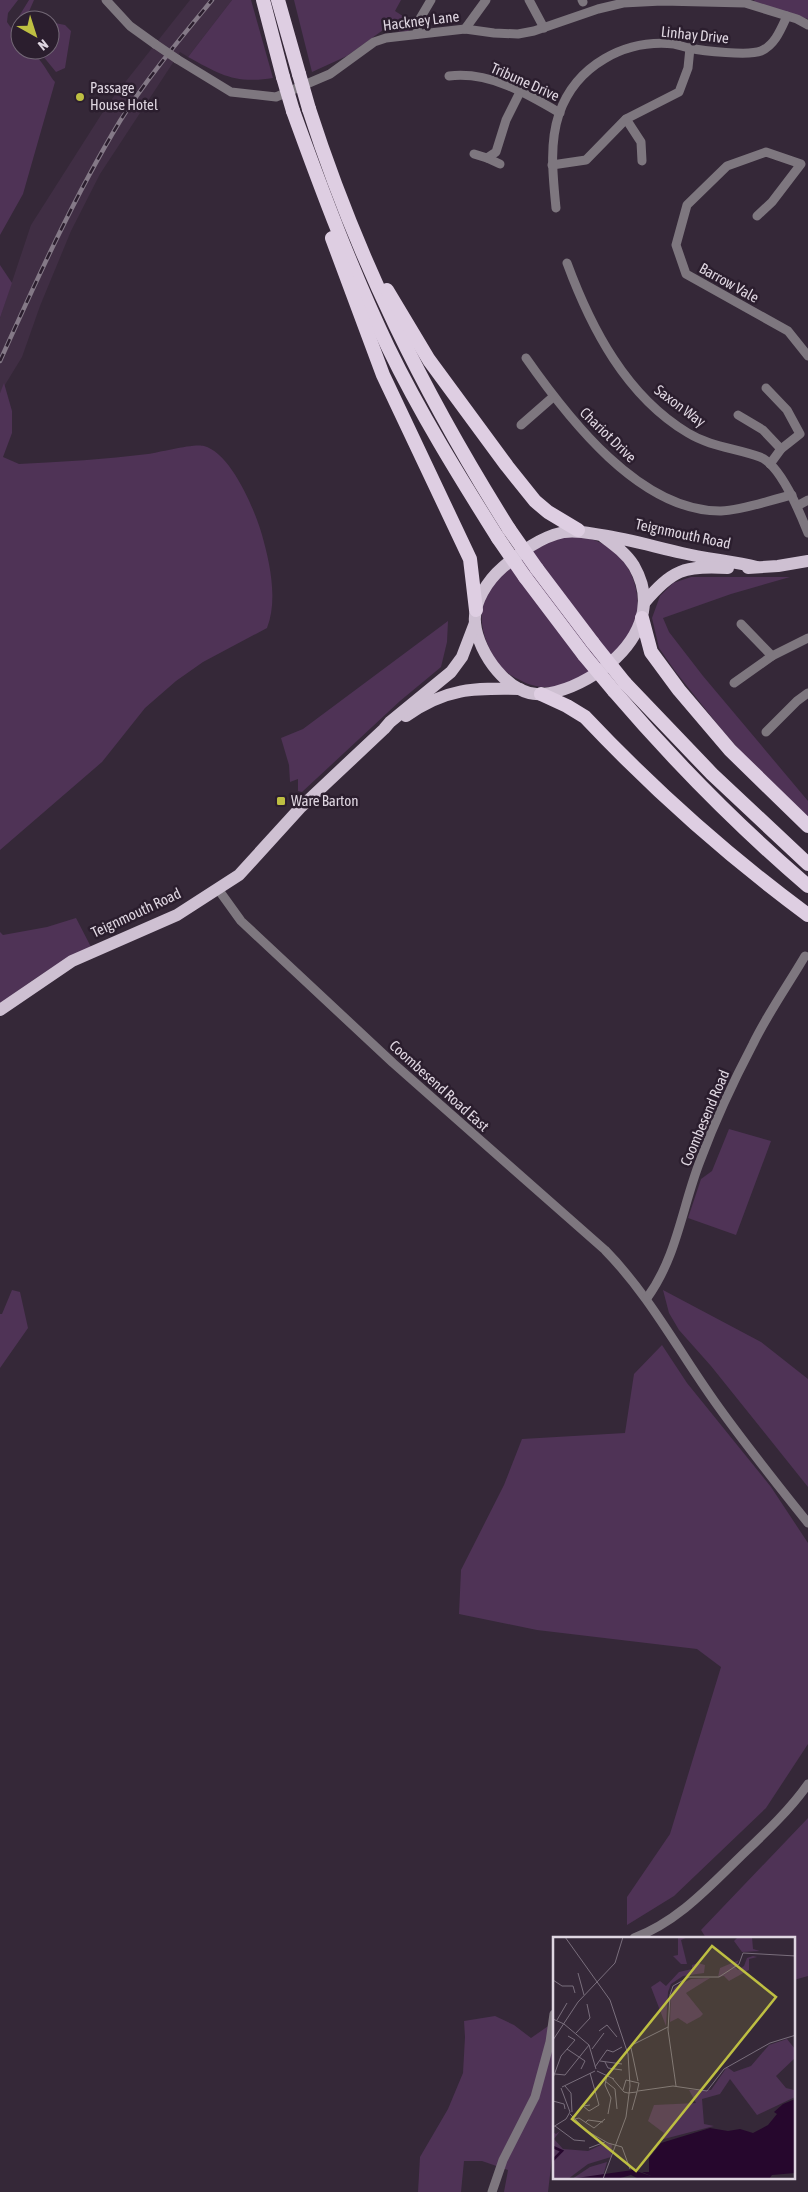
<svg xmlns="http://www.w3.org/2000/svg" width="808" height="2192" font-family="'Asap Condensed',sans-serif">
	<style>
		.built { fill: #402e44 }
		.green { fill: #4f3356 }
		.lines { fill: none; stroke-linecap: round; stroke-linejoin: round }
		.minor { stroke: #7e777f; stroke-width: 9 }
		.primary { stroke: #cec0d2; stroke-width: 12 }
		.trunk { stroke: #decee2; stroke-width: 14 }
		.rail-casing { stroke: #847987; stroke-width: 4.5 }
		.rail { stroke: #2b1e2e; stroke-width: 2.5; stroke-dasharray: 8; stroke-linecap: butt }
		.minor-bridge { stroke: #7e777f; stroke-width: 9 }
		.trunk-bridge { stroke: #decee2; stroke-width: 14 }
		.poi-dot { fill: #bebf42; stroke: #2b1e2e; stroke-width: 2 }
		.labels { text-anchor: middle; stroke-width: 5; stroke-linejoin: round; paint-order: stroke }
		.street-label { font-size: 15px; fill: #dfd6e1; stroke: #2b1e2e }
		.poi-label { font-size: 15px; fill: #dfd6e1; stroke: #2b1e2e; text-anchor: start }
		.inset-river { fill: none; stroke: #26072d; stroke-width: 2.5 }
		.inset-road { fill: none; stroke: #796e7c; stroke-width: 1 }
		.view { fill: #bebf42; fill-opacity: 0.15; stroke: #bebf42; stroke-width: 2.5 }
		.inset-edge { fill: none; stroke: #dfd6e1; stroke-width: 2.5 }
	</style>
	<rect width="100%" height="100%" fill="#352838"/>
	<path class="built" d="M190 0H232L188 57 180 52 100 174 71 231 40 306 22 357 0 393V318L31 225 108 104Z"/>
	<g class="green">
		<path d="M0 0H18L8 13 7 22 20 41V50C39 50 45 70 55 82L23 194 0 235Z"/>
		<path d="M29 0H34L27 16 43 20H20V33L13 26Z"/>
		<path d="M232 0H251L273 78C235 84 221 75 188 57Z"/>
		<path d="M294 0H401L395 11 412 22 408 32 383 30 347 56 312 72Z"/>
		<path d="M755 0H808V19L752 2Z"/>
		<path d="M50 22 65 25 71 31 65 68 56 72 38 50H50Z"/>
		<path d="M0 265 12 283 0 318Z"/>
		<path d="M4 383 12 411V433L3 457 19 464C62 462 106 459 148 454 160 452 195 443 204 446 231 453 255 510 262 535 270 563 278 600 267 628L203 662 176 681 145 708 102 762 0 850V393Z"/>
		<path d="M571 536C577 537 584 537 590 539 626 548 645 588 635 622 626 651 579 685 551 687 540 688 528 685 518 679 501 671 494 660 487 643 477 618 481 594 501 574 508 567 519 562 526 556 533 552 541 544 548 541 555 538 564 538 571 536Z"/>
		<path d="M691 577H790L731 594 663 618 669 632 703 676 808 801V818L749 761 722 730 675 671 659 648 652 618 660 596 673 583Z"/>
		<path d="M448 621 447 642 441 667 400 701 302 792 298 791V779L290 782 289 765 281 738 303 729Z"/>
		<path d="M76 918 91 947C58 962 29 982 0 1004V932L3 935 47 927Z"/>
		<path d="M729 1129 771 1141 736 1235 688 1218 701 1179 712 1171Z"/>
		<path d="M12 1290 20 1292 28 1328 0 1368V1314H2Z"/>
		<path d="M663 1290 761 1342 808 1379V1487L711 1366 679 1330 669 1313Z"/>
		<path d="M662 1345 687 1383 771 1487 808 1543V1744L766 1808 674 1896 627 1925V1897L670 1834 721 1667 697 1649 537 1630 459 1614 461 1570 504 1485 522 1439 625 1433 634 1374Z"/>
		<path d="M808 1818V1976L794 1980V1938H706L701 1930Z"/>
		<path d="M495 2016 514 2025 531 2038 554 2022V2154L552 2158 548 2192H504L508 2170 482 2161H464L461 2192H418L420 2157 448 2109 463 2073 465 2037 464 2021Z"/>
	</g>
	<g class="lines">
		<g class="minor">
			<path d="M106 0 130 26 155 44"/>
			<path d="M529 0 544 28"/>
			<path d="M582 0 583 2"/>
			<path d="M465 29 486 0"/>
			<path d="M417 34 418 22 431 0"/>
			<path d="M177 59 231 92 276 97 330 74 374 42 386 38 465 29 494 33 518 34 534 31 598 9 623 3 662 1 745 3 797 19 808 25"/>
			<path d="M449 76C489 71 526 93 560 113"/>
			<path d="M626 119 641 142 642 161"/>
			<path d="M474 154 487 158 496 152 506 120 520 92"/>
			<path d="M487 158 500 164"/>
			<path d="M552 165 586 160 626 119 679 92 688 68 690 48"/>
			<path d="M556 208C553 177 549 144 559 114 576 65 625 39 674 44 679 45 684 47 689 48 703 51 749 56 761 51 775 45 781 29 787 16"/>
			<path d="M757 216 772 202 801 164 766 152 727 166 687 205 676 245 686 274 788 331 808 356"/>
			<path d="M567 263C591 328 626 396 688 433 711 447 736 448 760 457 781 465 800 513 808 533"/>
			<path d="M526 358C568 418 640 512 721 511 745 510 769 500 792 495"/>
			<path d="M766 388 787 410 800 434 781 449 770 464"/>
			<path d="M738 415 763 430 781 449"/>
			<path d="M521 425 553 397"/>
			<path d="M797 506 808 500"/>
			<path d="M741 624 772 656"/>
			<path d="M734 683 772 656 808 638"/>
			<path d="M766 732 797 701 808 693"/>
			<path d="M218 889 241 921 393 1063 605 1250C649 1295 678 1350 715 1402 744 1443 776 1483 808 1523"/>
			<path d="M647 1298C677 1257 682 1207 700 1161 715 1121 733 1082 753 1044 768 1013 788 985 805 956"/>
			<path d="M634 1938C677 1922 708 1888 740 1857 764 1834 789 1811 808 1784"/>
			<path d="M492 2192 503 2160 535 2097 550 2042 554 2014"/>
		</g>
		<g class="primary">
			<path d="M601 535C613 544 626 553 634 566 657 606 637 643 604 668 586 681 565 692 542 694 509 697 478 653 475 623 473 602 488 580 503 567 521 552 540 537 564 532 578 530 588 533 601 535 629 539 655 547 682 553 707 559 732 561 757 567"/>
			<path d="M748 568 778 566 808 561"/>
			<path d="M644 603C672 570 684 565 728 568"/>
			<path d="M406 716C446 688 473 688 520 689"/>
			<path d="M0 1010 72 961 177 915 239 875 300 808 384 729 390 722 451 672 462 657 475 623"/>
		</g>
		<g class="trunk">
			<path d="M263 0 283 77"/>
			<path d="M278 0 299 74"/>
			<path d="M309 109C358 261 424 394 509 529"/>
			<path d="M293 111C322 191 352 271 388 347 420 413 459 476 498 538"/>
			<path d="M332 238 383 375 470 559 476 610"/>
			<path d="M387 290 429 360 507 466 535 501 548 512 578 530"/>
			<path d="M537 569 593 643"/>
			<path d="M525 577 584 655"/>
			<path d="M642 618 651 652 679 690 730 750 808 826"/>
			<path d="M625 683 712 774 808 864"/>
			<path d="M614 691C674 761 738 826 808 886"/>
			<path d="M541 694 567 706 585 717C653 789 728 856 808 915"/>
		</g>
		<g class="rail-casing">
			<path id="rail" d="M0 361C37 279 74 197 120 121 147 78 180 39 212 0"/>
		</g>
		<use href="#rail" class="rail"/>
		<path class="minor-bridge" d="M155 44 177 59"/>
		<g class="trunk-bridge">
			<path d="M299 74 309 109"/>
			<path d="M283 77 293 111"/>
			<path d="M509 529 537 569"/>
			<path d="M498 538 525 577"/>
			<path d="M593 643 625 683"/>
			<path d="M584 655 614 691"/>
		</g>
	</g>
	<g class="poi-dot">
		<circle cx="80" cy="97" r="5"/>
		<rect x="276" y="796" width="10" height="10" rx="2.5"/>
	</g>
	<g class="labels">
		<g class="street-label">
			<text transform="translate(421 21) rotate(-7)" y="5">Hackney Lane</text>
			<text transform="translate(695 35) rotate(6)" y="5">Linhay Drive</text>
			<text transform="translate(525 82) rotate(24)" y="5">Tribune Drive</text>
			<text transform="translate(729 283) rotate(29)" y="5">Barrow Vale</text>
			<text transform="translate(680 406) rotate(37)" y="5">Saxon Way</text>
			<text transform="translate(608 435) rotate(44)" y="5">Chariot Drive</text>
			<text transform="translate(683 534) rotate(12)" y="5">Teignmouth Road</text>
			<text transform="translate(136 913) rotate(-25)" y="5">Teignmouth Road</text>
			<text transform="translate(439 1086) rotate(42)" y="5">Coombesend Road East</text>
			<text transform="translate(705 1118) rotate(-67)" y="5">Coombesend Road</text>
		</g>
		<g class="poi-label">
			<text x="90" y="93">Passage<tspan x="90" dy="17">House Hotel</tspan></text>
			<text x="291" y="806">Ware Barton</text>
		</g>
	</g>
	<g transform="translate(553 1937)">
		<rect width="242" height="242" fill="#352838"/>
		<path d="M125 0H135L128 3 134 27H128L120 19 125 18ZM185 0H199L200 12 207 14 189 15 181 4ZM200 19 204 20 196 22V33L176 44 171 39 165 40 167 31 186 23 182 30 185 33 191 29 194 21ZM145 26 152 28 151 36 130 39 118 47 115 55 113 89 98 50 107 44 113 49 126 35 139 32V28ZM157 41 133 56 150 77 147 80 134 87 125 81 117 85 118 57 122 50 138 42ZM234 102 242 112V121L223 139 233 151 241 153 242 160 204 178 177 142 167 157 149 162 151 187 161 189 107 203 111 196 95 184 101 168 143 166 136 153H158L174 130 181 135 198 129 216 108ZM7 194 1 202 10 212 35 214 52 206 59 207 58 220 35 227 15 242H0V195L3 197ZM54 225 50 239 19 242 37 230Z" fill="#4f3356"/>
		<path d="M242 162V236L219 238 216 242H86L78 238 64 242H16L80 233 98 239 89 235H96V221L108 206 157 191 175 194 187 192 200 196 215 188 224 177 221 175 230 167Z" fill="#26072d"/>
		<path class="inset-river" d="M0 210 9 214 0 223"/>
		<path class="inset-road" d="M12 0 57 63 75 117 77 149 73 180 50 242M25 36 31 58M0 43 9 49H20L22 56M0 82 11 87 36 108 43 132M4 83 14 66M46 94 54 88 64 100M23 96 37 81 34 67M0 103 25 65 62 26 70 0M81 107 115 90M78 111 85 144M14 112 32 124 28 132M39 112 51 96M54 113 60 115 69 110M47 124 69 127M52 125 55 131 69 133M42 130 54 113M44 134 61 142M37 136 46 168 36 174 30 169 37 168M2 137 12 138 36 108M54 138 52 148 58 161 55 177M0 141 8 119 22 103 15 99M59 141 71 155 75 156 84 155 86 146 73 143 70 153M52 144 62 152 64 172M12 149 18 156 19 175M123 149 115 93 117 58 120 49 136 40H166L186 27 190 16 243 19M9 150 42 134M85 154 120 149 154 154 171 132 217 106 243 98M0 164 11 167 12 172M79 173 84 155M17 177 34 194 55 206 69 210 77 232M22 182 26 181 41 191 52 182M32 186 35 183 50 185M2 189 21 203 32 204M0 190 13 182 17 175 8 151M36 211 52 205"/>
		<path class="view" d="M159 9 223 60 83 234 19 182Z"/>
		<rect width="242" height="242" class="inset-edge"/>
	</g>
	<g transform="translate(35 35) rotate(141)"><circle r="24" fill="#2b1e2e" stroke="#736876"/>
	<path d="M0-4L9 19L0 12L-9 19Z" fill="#bebf42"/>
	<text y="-8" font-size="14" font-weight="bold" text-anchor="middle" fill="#dfd6e1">N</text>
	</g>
</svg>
